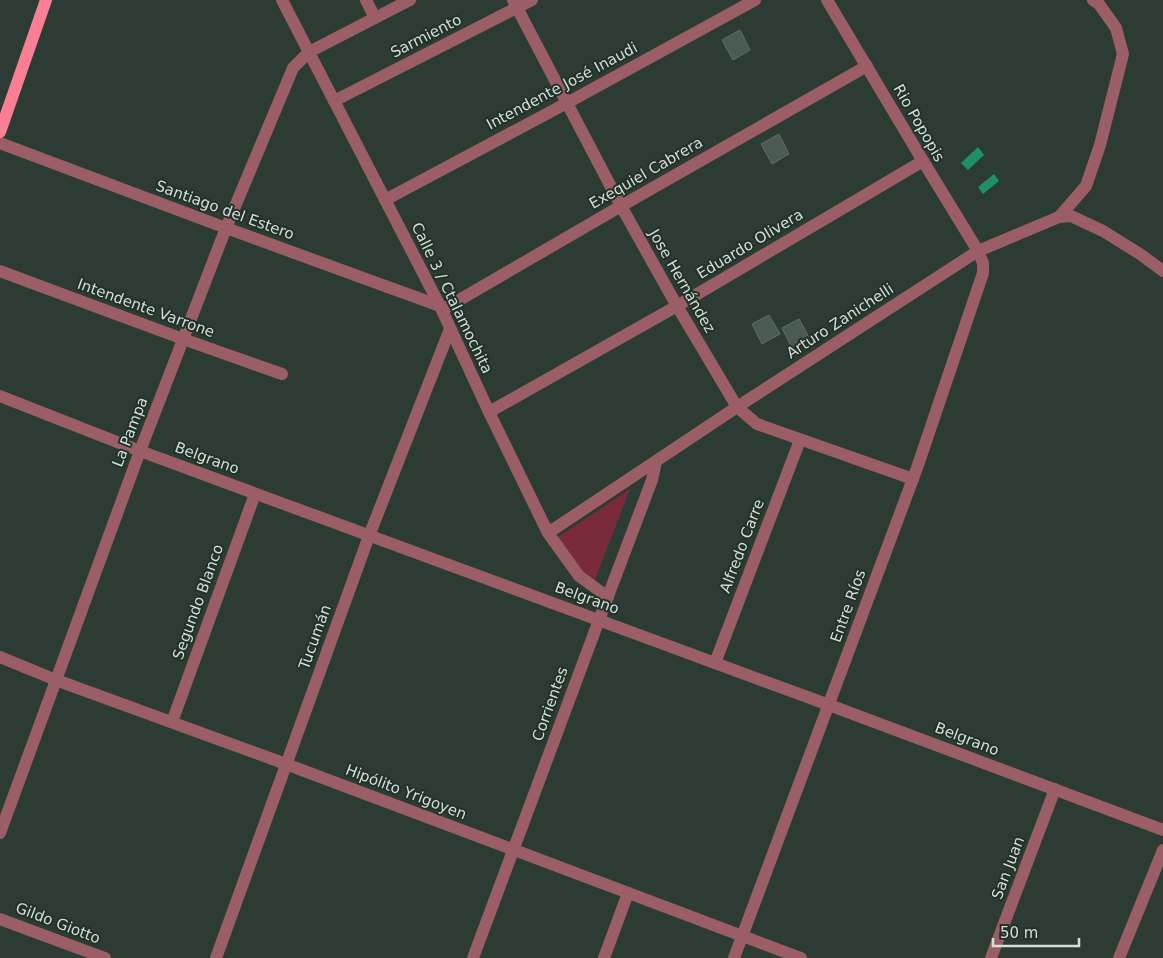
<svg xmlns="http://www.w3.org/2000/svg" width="1163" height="958" font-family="'DejaVu Sans',sans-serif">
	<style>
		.green { fill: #7a2b3b }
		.water { fill: #1e9065 }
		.building { fill: #4a5b52; stroke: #5d6f66 }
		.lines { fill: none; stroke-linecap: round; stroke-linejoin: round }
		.minor { stroke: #9b5e67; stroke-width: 12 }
		.major { stroke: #fb7f94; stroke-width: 12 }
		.labels { text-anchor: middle; stroke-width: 4; stroke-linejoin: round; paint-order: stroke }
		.street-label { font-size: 15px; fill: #d4dfd9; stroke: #22322a }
	</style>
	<rect width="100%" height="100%" fill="#2c3c34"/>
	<path class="green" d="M630 489 593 585 558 537Z"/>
	<g class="water">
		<path d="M978 147 984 155 968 170 961 163Z"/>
		<path d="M994 174 999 181 983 194 978 187Z"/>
	</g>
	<g class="building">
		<path d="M740 30 750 50 733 60 722 40Z"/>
		<path d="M779 134 789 154 772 164 761 144Z"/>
		<path d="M769 315 780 334 762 344 752 324Z"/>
		<path d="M799 319 810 339 792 348 782 328Z"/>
	</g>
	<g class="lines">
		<g class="minor">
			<path d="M282 0 440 306 489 412 548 533 579 576 608 597"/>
			<path d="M366 0 375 18"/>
			<path d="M513 0 621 206 677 306 737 407 757 424 913 479"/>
			<path d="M334 101 532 0"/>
			<path d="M0 143 226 228 440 306"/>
			<path d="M385 200 567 103 755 0"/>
			<path d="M1059 217 1086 186 1100 145 1123 54 1116 28 1099 4 1093 0"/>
			<path d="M0 271 183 339 282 374"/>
			<path d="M442 310 621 206 867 66"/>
			<path d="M0 396 140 451 829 705 1163 830"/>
			<path d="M489 412 677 306 923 161"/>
			<path d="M548 533 737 407 978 251 1059 217 1071 216 1103 231 1140 254 1163 271"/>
			<path d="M0 657 56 680 286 764 801 958"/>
			<path d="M715 663 800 440"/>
			<path d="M172 722 255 494"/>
			<path d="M0 833 140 451 226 228 293 68 309 52 410 0"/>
			<path d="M0 919 105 958"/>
			<path d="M216 958 369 536 450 329"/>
			<path d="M473 958 599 620 652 480 656 462"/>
			<path d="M604 958 628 893"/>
			<path d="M734 958 917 468 983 273V263L978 251 923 161 827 0"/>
			<path d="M991 958 1055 789"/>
			<path d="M1119 958 1163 850"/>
		</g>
		<path class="major" d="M0 132 46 0"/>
	</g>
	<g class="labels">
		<g class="street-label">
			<text transform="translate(426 36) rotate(-27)" y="5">Sarmiento</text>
			<text transform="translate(562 86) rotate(-28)" y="5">Intendente José Inaudi</text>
			<text transform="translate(919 123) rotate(60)" y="5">Rio Popopis</text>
			<text transform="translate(646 173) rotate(-30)" y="5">Exequiel Cabrera</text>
			<text transform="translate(225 210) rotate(20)" y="5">Santiago del Estero</text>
			<text transform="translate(750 244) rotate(-31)" y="5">Eduardo Olivera</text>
			<text transform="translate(682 281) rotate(60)" y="5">Jose Hernández</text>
			<text transform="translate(452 298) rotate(64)" y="5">Calle 3 / Ctalamochita</text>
			<text transform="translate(146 308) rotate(20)" y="5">Intendente Varrone</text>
			<text transform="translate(840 321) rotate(-33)" y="5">Arturo Zanichelli</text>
			<text transform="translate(130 432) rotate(-69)" y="5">La Pampa</text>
			<text transform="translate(207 458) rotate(20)" y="5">Belgrano</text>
			<text transform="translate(742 546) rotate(-69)" y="5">Alfredo Carre</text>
			<text transform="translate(587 598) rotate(20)" y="5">Belgrano</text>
			<text transform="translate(198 602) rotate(-70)" y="5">Segundo Blanco</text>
			<text transform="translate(848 606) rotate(-70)" y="5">Entre Ríos</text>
			<text transform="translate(315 637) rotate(-70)" y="5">Tucumán</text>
			<text transform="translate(550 704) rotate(-70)" y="5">Corrientes</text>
			<text transform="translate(967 739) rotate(21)" y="5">Belgrano</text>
			<text transform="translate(406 792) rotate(21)" y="5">Hipólito Yrigoyen</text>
			<text transform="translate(1008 868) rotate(-69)" y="5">San Juan</text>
			<text transform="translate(58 923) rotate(21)" y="5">Gildo Giotto</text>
		</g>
	</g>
	<path d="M993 938v8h86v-8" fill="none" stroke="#d4dfd9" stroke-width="2.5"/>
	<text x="1000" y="938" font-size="15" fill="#d4dfd9" stroke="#22322a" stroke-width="4" paint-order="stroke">50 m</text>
</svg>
